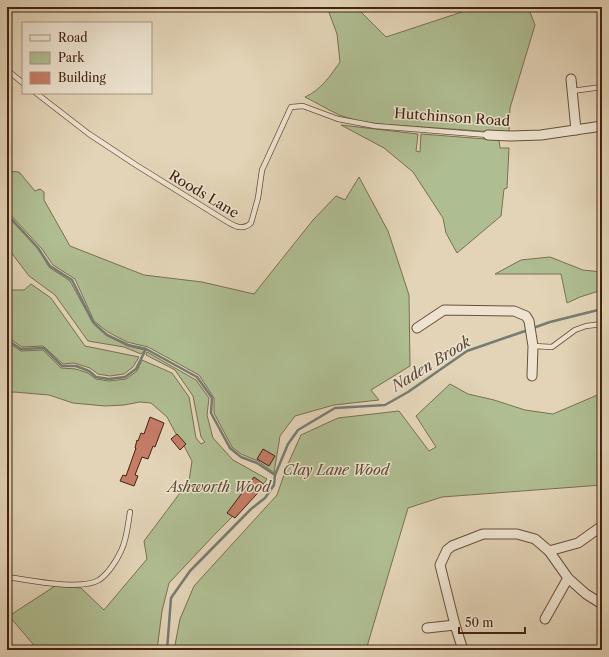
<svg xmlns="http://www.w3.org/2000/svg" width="609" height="657" font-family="'Libre Caslon Text',serif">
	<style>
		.green { fill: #afbe92; stroke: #797050 }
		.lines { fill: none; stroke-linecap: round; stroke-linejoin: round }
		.stream { stroke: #757c73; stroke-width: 2.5 }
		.building { fill: #c67c67; stroke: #43230f }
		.lane-casing { stroke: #6b4f39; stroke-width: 6 }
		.street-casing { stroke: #6b4f39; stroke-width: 11 }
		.lane { stroke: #ede3d0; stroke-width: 4.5 }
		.street { stroke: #ede3d0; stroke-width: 9 }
		.labels { text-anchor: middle; stroke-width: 3; stroke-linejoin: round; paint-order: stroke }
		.street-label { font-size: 14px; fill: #43230f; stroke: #ede3d0 }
		.park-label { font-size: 14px; font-style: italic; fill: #5e4a30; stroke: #ede3d0 }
		.water-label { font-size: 15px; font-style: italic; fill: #584838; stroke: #ede3d0 }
	</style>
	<rect width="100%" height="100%" fill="#e3d4b7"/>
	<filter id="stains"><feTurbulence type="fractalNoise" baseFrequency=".005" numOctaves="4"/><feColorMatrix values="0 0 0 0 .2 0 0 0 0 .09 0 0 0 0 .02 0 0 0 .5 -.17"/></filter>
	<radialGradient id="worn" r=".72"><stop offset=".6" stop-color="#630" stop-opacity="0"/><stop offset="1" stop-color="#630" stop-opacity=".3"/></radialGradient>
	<g class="green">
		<path d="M327 7H356L386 37 477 7H528L535 25 510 108 509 133 379 124 358 121 339 115 305 97C321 90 331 75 340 62L337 34Z"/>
		<path d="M341 125 418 134 416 151 420 152 421 134 499 140 500 148H509L507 188 504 189 501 216 457 253 446 233 443 218 413 172 384 148Z"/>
		<path d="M7 171 19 172 35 191 40 189 44 192V200L70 246 144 275 202 282 254 294 313 220 336 196 345 200 359 177 388 231 409 295 410 366 371 390 379 400 334 405 295 416 280 436 274 473 258 461 241 454 232 447 214 413V398L199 375 148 347 127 342 108 332 94 321 75 279 53 265 42 249 7 211Z"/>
		<path d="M7 216 38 248 49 267 70 281 93 323 107 335 128 346 145 350 141 354 124 347 88 341 55 295 29 276 7 247Z"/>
		<path d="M550 257 583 270 602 272V290L580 297 567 303 561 274H495L521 260Z"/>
		<path d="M31 284 51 298 85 346 139 357 133 367 124 374 110 376 98 374 90 368 74 363 63 364 43 346 22 347 7 337V290H24Z"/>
		<path d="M7 342 21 351 43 350 61 368 76 369 88 373 96 379 109 381 126 379 137 371 142 360 172 373 189 397 196 438 201 444 205 442 201 437 193 396 175 370 146 355 147 352 196 380 209 398 207 415 213 438 233 460 267 479 261 488 216 533 169 583 162 611 157 650H38L9 616 55 586 81 588 104 610 147 559 144 541 189 481 192 461 183 444 176 434 167 417 151 403 140 402 124 405 105 406 73 403 49 395 14 392 7 393Z"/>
		<path d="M450 384 468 394 494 400 525 410 553 414 602 393V485L442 497 408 508 366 650H174L180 619 194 586 277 495 287 466 301 435 338 418 399 411 429 451 436 447 416 416Z"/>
	</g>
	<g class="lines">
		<g class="stream">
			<path d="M7 214 38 248 50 266 72 280 93 322 97 326 107 335 128 345 146 349 197 377 212 398 211 413 230 448 241 457 257 463 275 475"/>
			<path d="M533 328 550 322 602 309"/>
			<path d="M7 340 21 349 44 348 62 366H76L89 371 96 377 109 379 125 377 136 369 146 349"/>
			<path d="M167 650 171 598 190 571 251 509 265 498 274 485 275 475 288 444 298 430 335 408 385 405 408 392 467 351 528 330"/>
		</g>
	</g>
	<g class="building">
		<path d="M150 417 164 423 155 447 153 446 148 459 142 457 135 475 138 476 134 486 120 481 123 475 126 476 136 448H135L137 440 138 441 141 433 144 434Z"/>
		<path d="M177 434 186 444 180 450 171 439Z"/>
		<path d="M263 449 275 456 269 466 257 459Z"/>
		<path d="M254 477 265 485 235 518 227 513Z"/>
	</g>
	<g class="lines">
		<g class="lane-casing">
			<g id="lane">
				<path d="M7 70 23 83"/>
				<path d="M572 91 602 87"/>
				<path d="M36 93 89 134 136 165 226 221C234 226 243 231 251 223L258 198 262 170 291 107 303 106 338 119 375 126 488 135"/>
				<path d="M533 346 552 347 575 330 586 326 602 324"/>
				<path d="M7 577C29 580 80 591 99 580 108 574 117 560 121 551 127 539 128 524 130 512"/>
			</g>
		</g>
		<g class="street-casing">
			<g id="street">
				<path d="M571 79 576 130"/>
				<path d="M488 135 511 136 541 135 602 126"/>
				<path d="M417 328 444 310 514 311 526 316 529 321 533 346 532 376"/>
				<path d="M549 551 578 543 602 526"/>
				<path d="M545 619 568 578"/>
				<path d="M427 628 455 625"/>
				<path d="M463 650 455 625 440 565 447 550 452 546 483 534H517L535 539 549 551 568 578 586 594 602 604"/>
			</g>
		</g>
		<use href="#lane" class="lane"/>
		<use href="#street" class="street"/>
	</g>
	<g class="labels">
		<g class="street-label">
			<text transform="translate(452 117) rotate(4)" y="5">Hutchinson Road</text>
			<text transform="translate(204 194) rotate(31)" y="5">Roods Lane</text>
		</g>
		<g class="park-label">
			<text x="336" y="475">Clay Lane Wood</text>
			<text x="219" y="492">Ashworth Wood</text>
		</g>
		<g class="water-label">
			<text transform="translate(431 364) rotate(-32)" y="5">Naden Brook</text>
		</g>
	</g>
	<rect width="609" height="657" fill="none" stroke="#e3d4b7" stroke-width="24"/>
	<rect x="8" y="8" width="593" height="641" fill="none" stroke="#43230f" stroke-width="2"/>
	<rect x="12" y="12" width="585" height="633" fill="none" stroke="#43230f"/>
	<rect x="22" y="22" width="130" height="72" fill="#ede3d0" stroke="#a99683"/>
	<rect x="30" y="35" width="20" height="6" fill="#ede3d0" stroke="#a99683"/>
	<text x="58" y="42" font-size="12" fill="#43230f">Road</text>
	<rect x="30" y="52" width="20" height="12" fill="#afbe92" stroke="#a99683"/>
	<text x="58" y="62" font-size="12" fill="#43230f">Park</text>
	<rect x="30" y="72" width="20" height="12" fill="#c67c67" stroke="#a99683"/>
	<text x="58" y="82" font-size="12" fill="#43230f">Building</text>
	<path d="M459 627v6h66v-6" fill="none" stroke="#43230f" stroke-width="2"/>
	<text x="465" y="627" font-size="12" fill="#43230f" stroke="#ede3d0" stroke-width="3" paint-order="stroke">50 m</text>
	<rect width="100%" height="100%" filter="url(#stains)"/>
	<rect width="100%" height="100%" fill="url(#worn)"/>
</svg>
